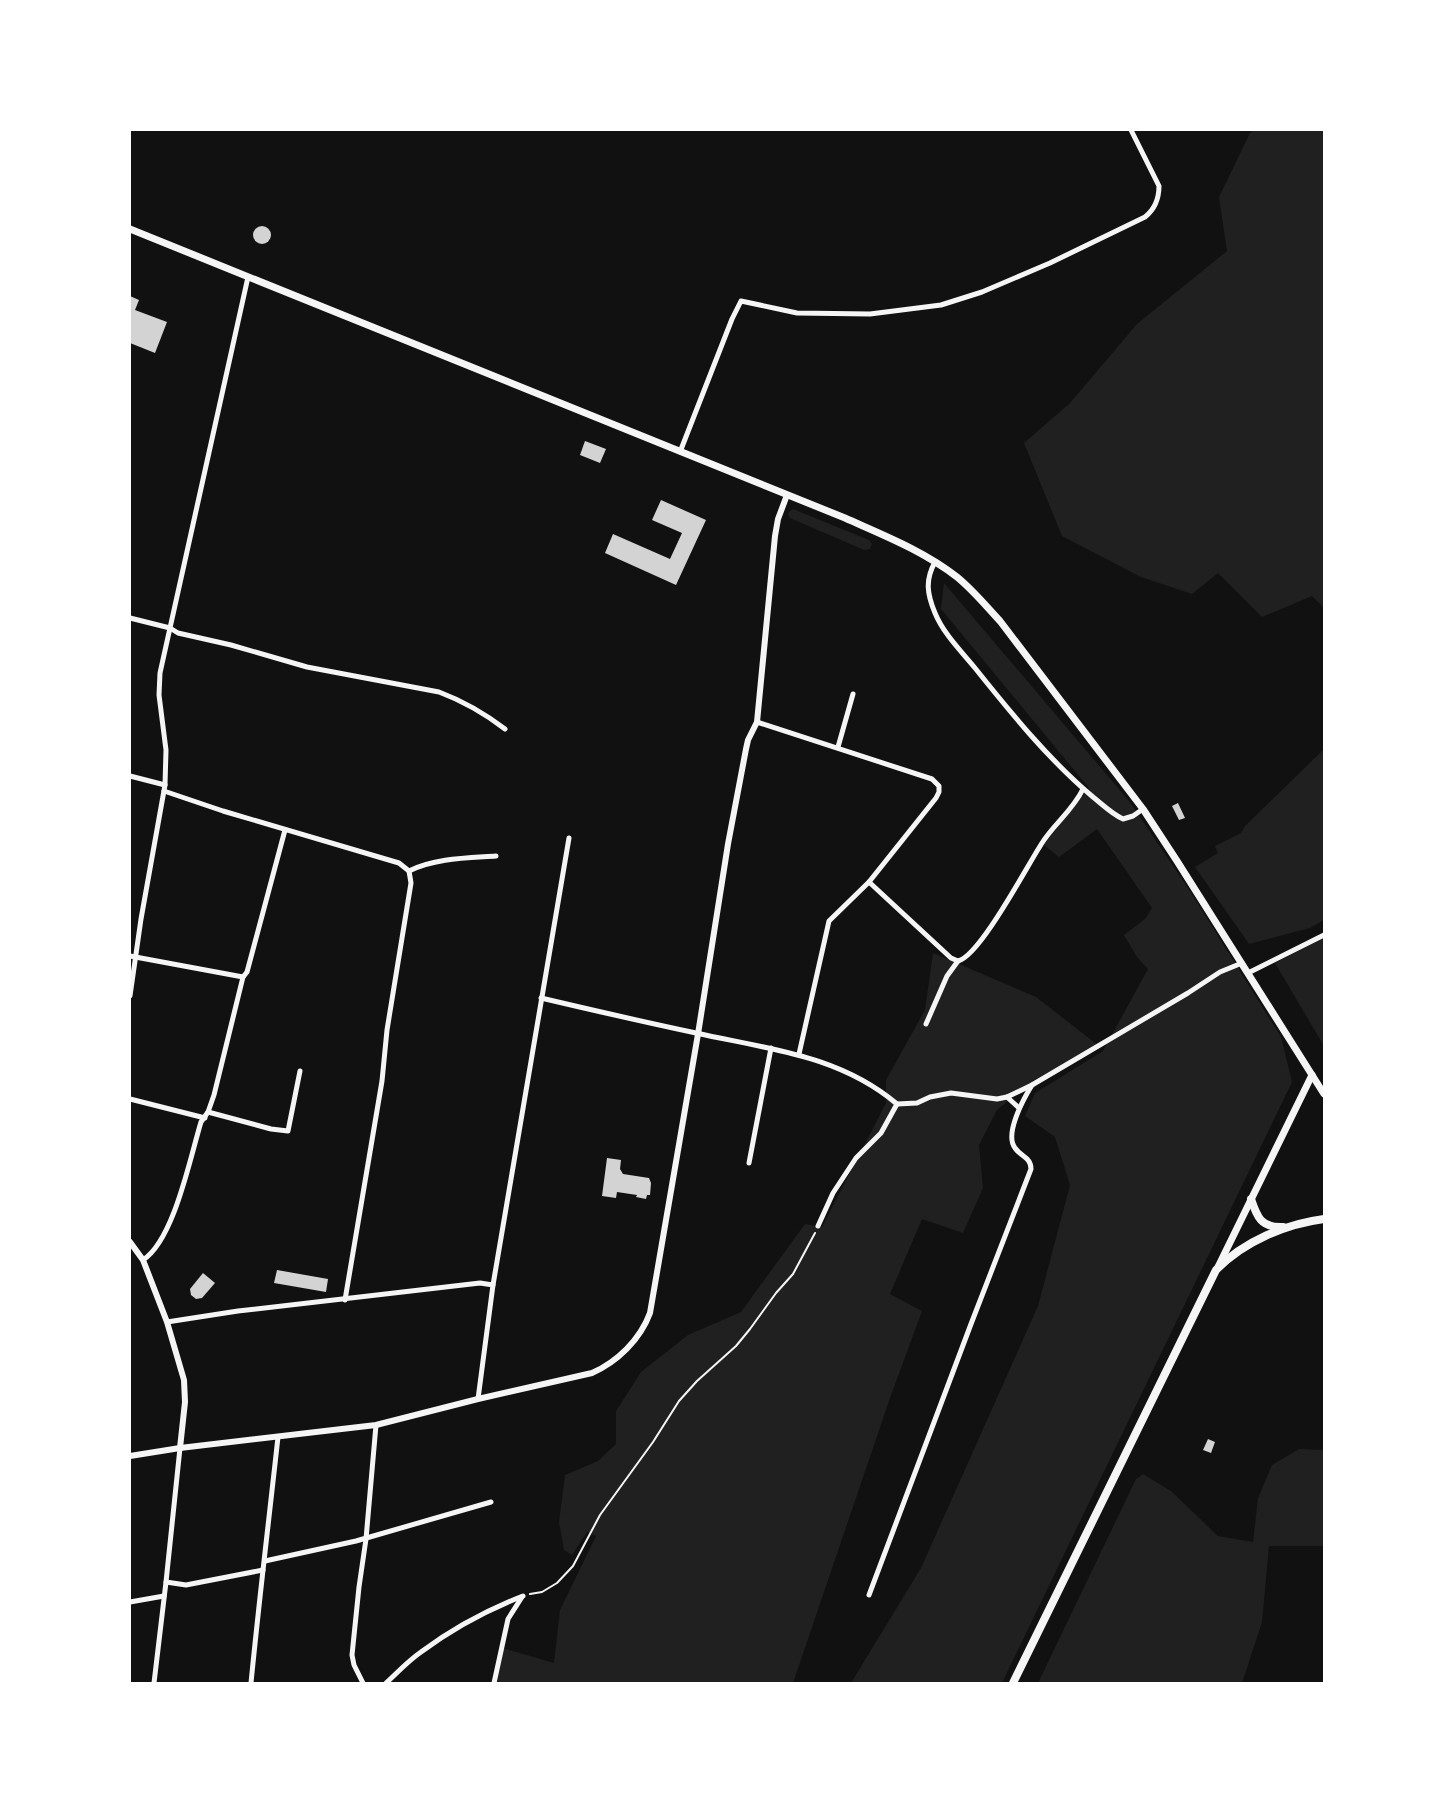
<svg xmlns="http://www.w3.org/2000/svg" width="1454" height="1813" font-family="Mulish,sans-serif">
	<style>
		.green { fill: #202020 }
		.building { fill: #d3d3d3 }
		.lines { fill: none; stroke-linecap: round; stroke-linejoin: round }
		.path { stroke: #f5f5f5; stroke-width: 2 }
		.minor { stroke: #f5f5f5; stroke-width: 5 }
		.tertiary { stroke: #f5f5f5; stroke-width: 6 }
		.secondary { stroke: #f5f5f5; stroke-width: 7 }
		.trunk { stroke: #f5f5f5; stroke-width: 8 }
	</style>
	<rect width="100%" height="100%" fill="#111"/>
	<g class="green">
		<path d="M1254 130H1324V608L1312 596 1262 617 1218 573 1192 594 1141 577 1062 536 1024 443 1070 403 1137 324 1227 251 1219 197 1250 133Z"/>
		<path d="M793 509 869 540 872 544 870 549 864 550 790 518 788 514 790 511Z"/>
		<path d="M944 583 1129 801 1190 891 1281 1037 1292 1082 1002 1683H851L921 1568 1038 1306 1070 1185 1055 1137 1025 1116 1035 1093 1103 1051 1148 969 1137 957 1124 935 1145 919 1152 908 1097 829 1059 857 1044 845 1089 788 941 609Z"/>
		<path d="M1324 749V920L1310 928 1249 944 1195 867 1218 853 1215 846 1241 833 1245 826Z"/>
		<path d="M1324 938V1046L1275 963Z"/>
		<path d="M933 953 1036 997 1099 1046 1032 1081 997 1110 979 1145 983 1188 963 1233 922 1219 890 1294 922 1311 890 1398 793 1683H494L503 1648 554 1663 560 1610 596 1536 587 1532 572 1555 564 1550 559 1522 565 1475 598 1461 616 1444V1411L641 1372 688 1335 741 1312 805 1224 822 1227 886 1103V1080L925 1010Z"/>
		<path d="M1299 1449 1324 1450V1546H1269L1262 1622 1242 1683H1038L1136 1479 1143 1474 1171 1491 1218 1536 1253 1542 1258 1498 1272 1465Z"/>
	</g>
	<g class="building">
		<circle cx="262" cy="235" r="9"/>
		<path d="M130 296 139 300 135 310 167 322 155 353 130 343Z"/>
		<path d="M585 441 606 449 600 463 580 455Z"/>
		<path d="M661 500 706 520 676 585 605 553 613 534 670 559 682 533 652 520Z"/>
		<path d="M1178 803 1185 818 1179 820 1172 806Z"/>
		<path d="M607 1158 621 1160 620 1169 623 1174 649 1178 651 1183 650 1195H647L646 1199 636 1197 637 1195 617 1192 616 1198 602 1196Z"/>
		<path d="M277 1270 328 1279 326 1292 274 1283Z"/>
		<path d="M203 1273 215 1283 202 1298 196 1299 191 1295 190 1289Z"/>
		<path d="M1208 1439 1215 1442 1211 1453 1203 1450Z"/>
	</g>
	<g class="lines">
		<path class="path" d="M530 1594 542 1592 557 1583 573 1566 600 1515 653 1442 679 1401 697 1381 736 1346 750 1329 776 1293 793 1274 815 1233"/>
		<g class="minor">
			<path d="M680 452 732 319 741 301 797 313 870 314 941 305 982 292 1050 263 1145 217C1155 209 1159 199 1159 186L1131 130"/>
			<path d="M935 562C925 580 927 594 935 613 943 633 961 651 975 668 1011 713 1049 760 1093 797 1103 805 1112 814 1123 819L1133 816 1143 809"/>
			<path d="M130 618 170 628 178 633 231 645 307 667 439 692C463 701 484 713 505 729"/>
			<path d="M757 722 932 779 939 786V792L936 798 869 882 829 921 799 1054"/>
			<path d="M838 747 853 694"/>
			<path d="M130 776 165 785"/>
			<path d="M164 791 223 811 399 863 409 871C435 858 468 858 496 856"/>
			<path d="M869 882 951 958 958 961"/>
			<path d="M130 956 243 977"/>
			<path d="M1248 973 1324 935"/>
			<path d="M130 996 141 919 165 785 166 750 159 695 160 673 248 277"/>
			<path d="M541 998C592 1010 644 1022 696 1033 768 1049 839 1055 897 1104L917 1103 930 1097 951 1093 997 1099 1007 1097 1032 1085"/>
			<path d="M926 1024 947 976 958 961C980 956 1027 866 1042 843 1054 824 1073 810 1083 789"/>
			<path d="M1007 1097 1019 1108"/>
			<path d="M130 1099 205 1118"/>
			<path d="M208 1112 271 1129 288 1131 300 1071"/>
			<path d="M749 1163 771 1048"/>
			<path d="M818 1226 833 1193 856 1158 881 1133 897 1104"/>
			<path d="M143 1260C174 1240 190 1158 201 1122L208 1112 214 1095 243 977 247 972 285 830"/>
			<path d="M345 1300 382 1081 387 1030 411 883 409 871"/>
			<path d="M167 1322 238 1311 480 1283 493 1285"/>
			<path d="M478 1399 493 1285 569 838"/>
			<path d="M265 1561 356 1541 491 1502"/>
			<path d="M166 1582 186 1585 263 1570"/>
			<path d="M869 1595 971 1324 1031 1169C1031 1157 1021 1157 1015 1148 1004 1134 1024 1098 1032 1085L1188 993 1220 972 1242 963"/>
			<path d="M130 1602 164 1596"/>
			<path d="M154 1683 166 1582 180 1448"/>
			<path d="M251 1683C259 1601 269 1519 278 1437"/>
			<path d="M363 1683 354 1665 352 1655 359 1587 366 1539 376 1425"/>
			<path d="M386 1683C397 1673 408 1661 421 1652 452 1629 487 1610 523 1596"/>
			<path d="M494 1683 508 1619 522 1597"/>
		</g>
		<g class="tertiary">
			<path d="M130 1242 143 1260 167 1322 184 1380 185 1402 180 1448"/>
			<path d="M130 1456 180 1448 376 1425 478 1399 592 1373C617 1362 640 1340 650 1313L698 1034 728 844 746 749 748 740 757 722 775 536 778 519 787 495"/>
		</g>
		<g class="secondary">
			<path d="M130 229 845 518C883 535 924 551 957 577 973 590 986 606 1000 621L1143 809 1177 861 1324 1094"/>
			<path d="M1218 1267 1312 1075"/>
		</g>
		<g class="trunk">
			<path d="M1251 1199C1257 1217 1261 1228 1283 1227"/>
			<path d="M1013 1683 1216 1270C1244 1241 1286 1224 1324 1219"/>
		</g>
	</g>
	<rect width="1454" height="1813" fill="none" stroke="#ffffff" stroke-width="262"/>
</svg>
